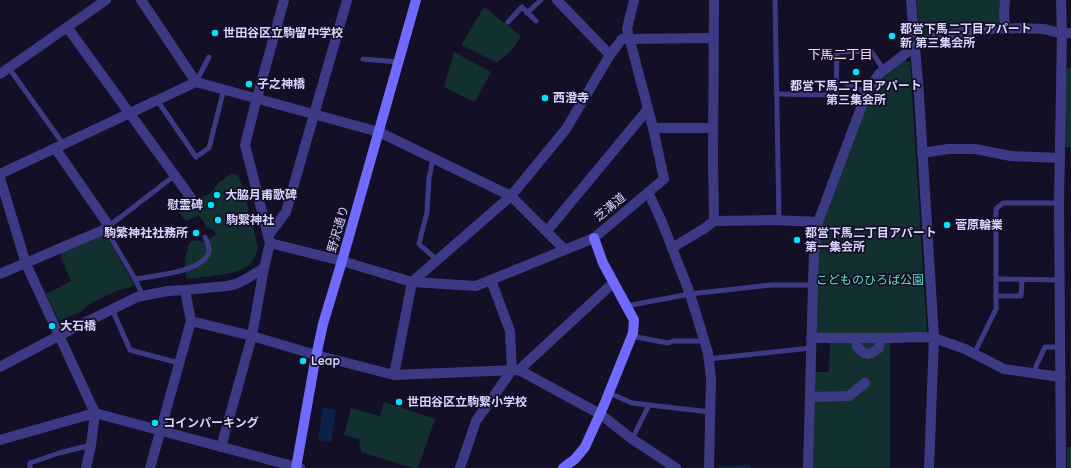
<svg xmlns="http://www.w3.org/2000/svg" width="1071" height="468" font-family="Quicksand,'Noto Sans JP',sans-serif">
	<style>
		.green { fill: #12302f }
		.water { fill: #0c2248 }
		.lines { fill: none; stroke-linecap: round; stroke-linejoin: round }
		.lane { stroke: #3d3a85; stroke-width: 5 }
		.street { stroke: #3d3a85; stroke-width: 10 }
		.secondary { stroke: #6f6bff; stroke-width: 10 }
		.poi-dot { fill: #00e5ff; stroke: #130f26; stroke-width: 1.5 }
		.labels { text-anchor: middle; stroke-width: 3.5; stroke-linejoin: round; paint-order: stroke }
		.poi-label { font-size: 12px; font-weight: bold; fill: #d9d4ff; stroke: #130f26; text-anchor: start }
		.street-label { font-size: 12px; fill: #d9d4ff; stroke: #130f26 }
		.park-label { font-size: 12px; fill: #5fe0c0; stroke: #130f26 }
		.neighbourhood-label { font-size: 13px; fill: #ffd6f0; stroke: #130f26 }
	</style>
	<rect width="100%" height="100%" fill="#130f26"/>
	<g class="green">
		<path d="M917 0H1001L1000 22 997 25 923 37 919 34Z"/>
		<path d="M484 7 521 36 511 51 497 63 461 45Z"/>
		<path d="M454 52 491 72 475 102 444 87Z"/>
		<path d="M905 60 910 62 927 333 816 334 818 259 821 223 873 89 884 77Z"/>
		<rect x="1064" y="68" width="7" height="79"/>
		<path d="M231 174 237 175 242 184 258 247C257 253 254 259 250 264 241 275 202 277 187 279 183 267 185 254 190 242L195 240 205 242 216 234 213 230 207 228 199 215 186 221 177 210 211 193 218 183Z"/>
		<path d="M103 230 135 286 119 290 93 302 80 312 59 321 46 294 71 281 60 255 61 254 59 249Z"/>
		<path d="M830 340 890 342V468H813L814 372H829Z"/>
		<path d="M384 402 435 419 418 468H412L361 452 359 439 344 435 351 408 380 416Z"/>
		<rect x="1067" y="447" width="4" height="21"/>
	</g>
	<g class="water">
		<path d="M323 407 336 410 331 442 318 440Z"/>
		<path d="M751 465V468H719V466Z"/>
	</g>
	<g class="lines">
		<g class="lane">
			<path d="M775 0 779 220"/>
			<path d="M527 13 541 0"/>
			<path d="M508 22 522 7 536 21"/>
			<path d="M363 59 398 62"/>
			<path d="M9 68 61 141 63 145"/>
			<path d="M196 82 209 57"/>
			<path d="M847 85 867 92"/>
			<path d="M777 94 836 95 837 52 871 51 884 70"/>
			<path d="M157 100 196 157 209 148 224 89"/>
			<path d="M433 159 429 178 427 212 419 244 437 260"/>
			<path d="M135 279C153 276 203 272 209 252 210 247 207 242 205 237"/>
			<path d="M996 279 1061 280"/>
			<path d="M143 296 135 279 108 233 109 226 174 176"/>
			<path d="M996 296H1021L1022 280"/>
			<path d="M626 306 690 294 771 285H813"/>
			<path d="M112 309 130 350 179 363"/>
			<path d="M631 336 668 343 673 341H704"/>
			<path d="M974 354 996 309V209L1003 203H1059"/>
			<path d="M708 359 811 348"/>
			<path d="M1034 373 1036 366 1045 347H1061"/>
			<path d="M609 393 632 403 710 412"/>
			<path d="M632 439 649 405"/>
			<path d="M30 468V463L59 453 91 445"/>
		</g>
		<g class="street">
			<path d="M141 0 196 82"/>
			<path d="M557 0 610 55"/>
			<path d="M714 0 713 159 714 221 774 220 818 222"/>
			<path d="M911 0 919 95 934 338 929 468"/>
			<path d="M67 27 191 198"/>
			<path d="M1005 29 1004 14 1005 0"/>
			<path d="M0 74 106 0"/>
			<path d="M653 128H713"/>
			<path d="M922 153 948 149H975L1011 156 1060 158"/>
			<path d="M0 174 196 82 379 132 511 196 565 250"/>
			<path d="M0 178 26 264 95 413 91 445 86 468"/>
			<path d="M648 192 662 222 690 294 708 353 711 378 709 468"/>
			<path d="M547 231 648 109"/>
			<path d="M268 236 286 212 347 0"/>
			<path d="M270 243 342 261 412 282 476 286 594 238 664 179 653 128 627 29 634 0"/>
			<path d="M672 248 705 228 714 221"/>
			<path d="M0 274 103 230 109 226 55 148"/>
			<path d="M191 321 252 336 316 355 394 375 519 370 600 414 632 439 676 468"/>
			<path d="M811 338H892L921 337 934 338 965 349 1004 369 1061 377"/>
			<path d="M856 338 857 347C866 356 868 356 879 348L880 338"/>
			<path d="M0 367 60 335 137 297 168 291 185 290 227 286 236 284 246 279 264 268"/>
			<path d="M519 370 613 283"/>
			<path d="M394 375 412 282 511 196 566 129 610 55 622 39 714 38"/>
			<path d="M810 397 849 396 865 383"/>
			<path d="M0 440 95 413 300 468"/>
			<path d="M221 447 252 336 264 268 270 243 245 145 257 98 284 0"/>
			<path d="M150 468 191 321 185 290"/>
			<path d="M460 468 476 421 512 370 510 331 491 280"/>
			<path d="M808 468 813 285 814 253 818 222 867 92 879 74 919 43C956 29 1004 27 1044 29 1050 30 1056 33 1062 33 1065 34 1068 33 1071 33"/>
			<path d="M1061 468 1059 203 1062 33 1061 0"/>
		</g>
		<g class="secondary">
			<path d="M296 468 315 361 323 324 342 261 416 0"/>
			<path d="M563 468 575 459 585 447 604 405 633 333 634 320 603 263 594 238"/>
		</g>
	</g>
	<g class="poi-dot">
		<circle cx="215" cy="33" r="4"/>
		<circle cx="892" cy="36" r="4"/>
		<circle cx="856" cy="72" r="4"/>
		<circle cx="249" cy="84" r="4"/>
		<circle cx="545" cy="98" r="4"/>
		<circle cx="217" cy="195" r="4"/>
		<circle cx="211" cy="205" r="4"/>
		<circle cx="218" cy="220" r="4"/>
		<circle cx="947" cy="225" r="4"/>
		<circle cx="196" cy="233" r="4"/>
		<circle cx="797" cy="240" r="4"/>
		<circle cx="52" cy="326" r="4"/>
		<circle cx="303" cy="361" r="4"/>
		<circle cx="399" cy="402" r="4"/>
		<circle cx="155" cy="423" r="4"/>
	</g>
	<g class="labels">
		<g class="poi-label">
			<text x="900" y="33">都営下馬二丁目アパート<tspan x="900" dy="14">新 第三集会所</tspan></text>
			<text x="223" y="37">世田谷区立駒留中学校</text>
			<text x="257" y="88">子之神橋</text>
			<text x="856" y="90" text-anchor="middle">都営下馬二丁目アパート<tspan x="856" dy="14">第三集会所</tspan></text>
			<text x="553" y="102">西澄寺</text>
			<text x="225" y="199">大脇月甫歌碑</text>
			<text x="203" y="209" text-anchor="end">慰霊碑</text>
			<text x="226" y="224">駒繋神社</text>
			<text x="955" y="229">菅原輪業</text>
			<text x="188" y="237" text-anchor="end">駒繁神社社務所</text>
			<text x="805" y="237">都営下馬二丁目アパート<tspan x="805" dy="14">第一集会所</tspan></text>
			<text x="60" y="330">大石橋</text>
			<text x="311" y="365">Leap</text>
			<text x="407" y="406">世田谷区立駒繋小学校</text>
			<text x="163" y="427">コインパーキング</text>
		</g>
		<g class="street-label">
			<text transform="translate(610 207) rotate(-40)" y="4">芝溝道</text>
			<text transform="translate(338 229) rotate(-74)" y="4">野沢通り</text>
		</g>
		<g class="park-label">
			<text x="870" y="284">こどものひろば公園</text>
		</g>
		<g class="neighbourhood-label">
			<text x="840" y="59">下馬二丁目</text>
		</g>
	</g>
</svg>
